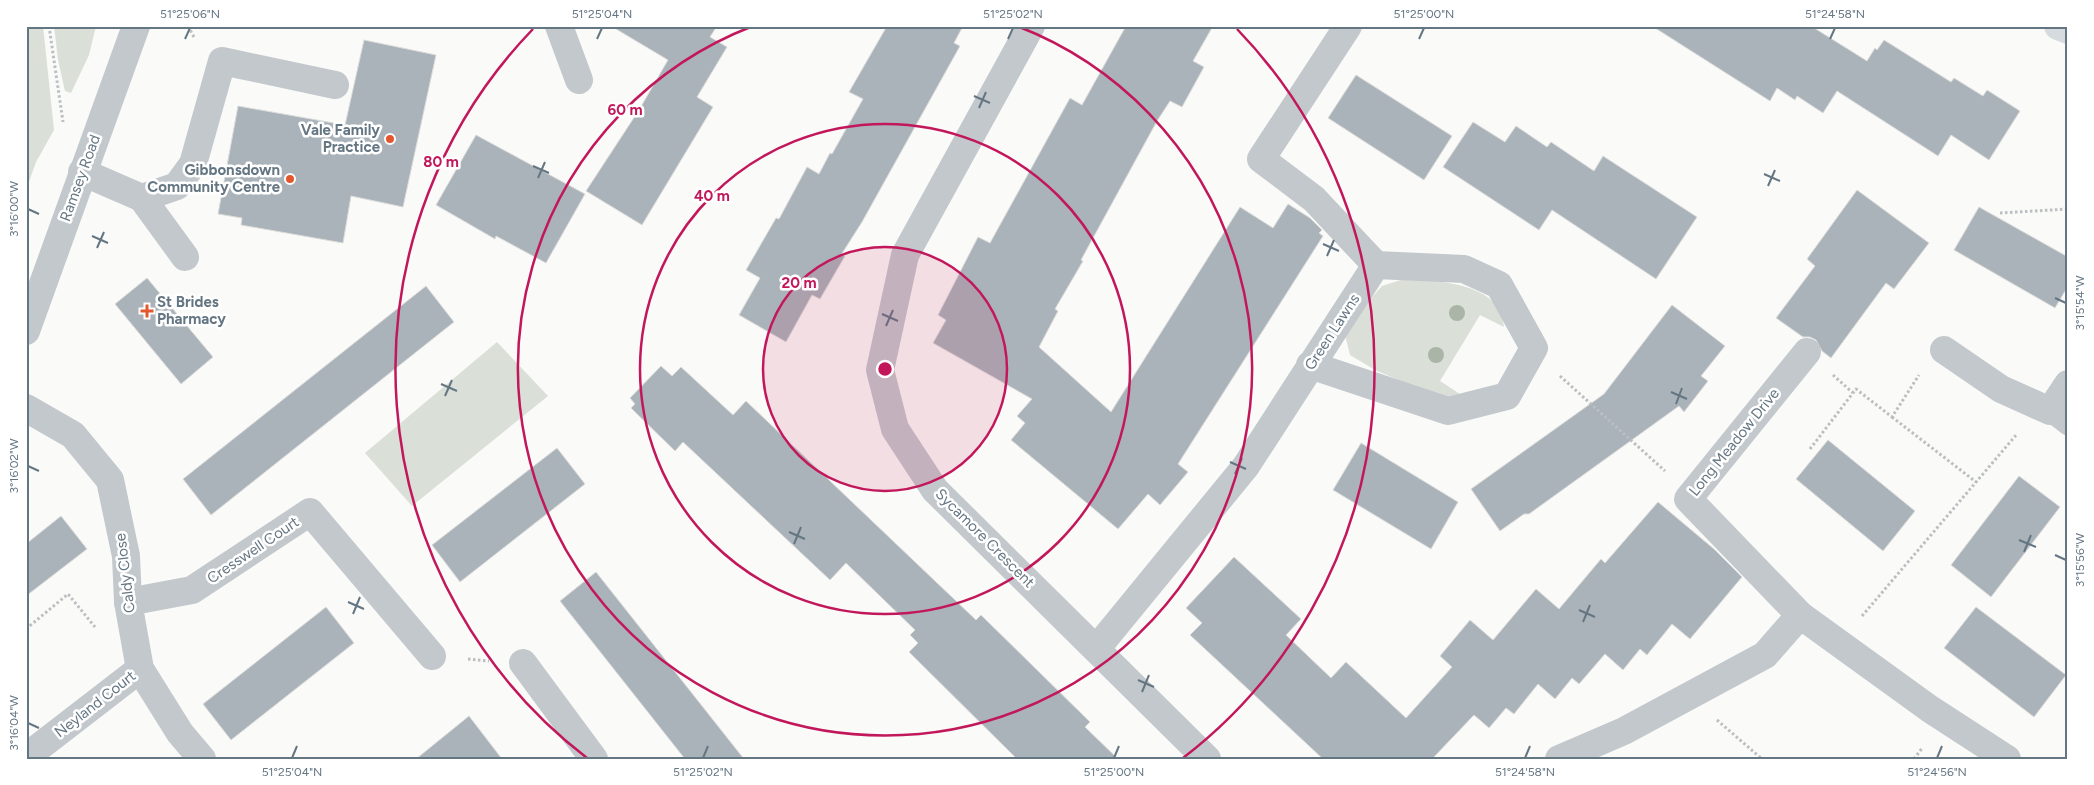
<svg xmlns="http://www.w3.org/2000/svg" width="2094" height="785" font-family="Figtree,sans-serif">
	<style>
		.green { fill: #dadfd7 }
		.building { fill: #aab3b9; stroke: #dcdcda }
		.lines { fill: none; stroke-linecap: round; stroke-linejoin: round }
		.path { stroke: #bbbfc2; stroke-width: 3; stroke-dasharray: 2.5 2.5; stroke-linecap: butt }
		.lane { stroke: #c3c8cc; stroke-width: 21 }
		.street { stroke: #c3c8cc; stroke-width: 28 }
		.secondary { stroke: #d6dbdf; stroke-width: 28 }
		.tree { fill: #aab4a7 }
		.ticks { fill: none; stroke: #657683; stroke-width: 2 }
		.ring { fill: none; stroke: #c2185b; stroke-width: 2.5 }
		.poi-dot { fill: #e4572e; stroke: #fff; stroke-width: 2 }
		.labels { text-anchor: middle; stroke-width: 5; stroke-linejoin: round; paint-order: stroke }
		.poi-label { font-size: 15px; font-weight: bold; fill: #657683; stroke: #fff; text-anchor: end }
		.street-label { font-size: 15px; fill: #657683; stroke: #fff }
		.centre { fill: #c2185b; stroke: #fff; stroke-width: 2.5 }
		.ring-label { font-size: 15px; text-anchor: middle; font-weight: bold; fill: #c2185b; stroke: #fff; stroke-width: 5; stroke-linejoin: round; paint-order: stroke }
		.neatline { fill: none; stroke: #657683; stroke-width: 2 }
		.ticks-label { font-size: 12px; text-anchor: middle; fill: #657683 }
	</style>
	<rect width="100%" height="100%" fill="#fafaf8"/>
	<g class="green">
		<path d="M26 26H43L54 130 36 162 26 190Z"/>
		<path d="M54 26H96L89 55 71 93 65 91 58 60Z"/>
		<path d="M1407 278C1439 282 1501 282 1504 327L1480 315 1440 381 1463 396 1443 399 1375 370 1350 355 1345 335 1355 316 1382 286Z"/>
		<path d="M497 342 548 396 412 506 365 453Z"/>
	</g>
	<g class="building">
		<path d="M611 26H717L710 37 727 47 697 97 713 107 642 225 586 191 639 110 668 60Z"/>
		<path d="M887 26H963L954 43 960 46 862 222 841 255 845 256 820 299 812 295 786 342 739 315 760 278 746 270 776 218 779 219 807 167 819 174 830 153 832 154 863 99 849 92Z"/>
		<path d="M1126 26H1213L1193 61 1204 67 1182 107 1170 101 1157 121 1081 260 1083 261 1055 309 1058 311 1039 347 1111 412 1240 207 1273 228 1288 204 1310 218 1322 230 1319 233 1323 236 1178 464 1188 472 1160 505 1148 494 1118 529 1011 440 1025 423 1017 416 1032 399 933 343 946 320 938 315 978 237 990 243 1070 98 1082 105Z"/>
		<path d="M1652 26H1811L1867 61 1875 48 1877 50 1884 40 1951 82 1954 78 1983 96 1987 90 2020 111 1989 160 1951 135 1938 156 1837 91 1823 113 1797 96 1795 100 1777 88 1770 101Z"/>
		<path d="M364 40 436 55 403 207 351 196 343 243 241 225 242 218 218 214 238 106 345 125Z"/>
		<path d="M1356 75 1452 136 1424 180 1328 118Z"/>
		<path d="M1473 122 1505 142 1516 126 1547 147 1551 142 1594 171 1603 156 1697 217 1656 279 1552 210 1539 230 1443 167Z"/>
		<path d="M476 135 585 194 546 263 496 236 495 239 436 205Z"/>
		<path d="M1857 190 1929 243 1894 289 1886 283 1831 358 1822 351 1816 340 1810 337H1803L1776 318 1815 266 1807 259Z"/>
		<path d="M1979 207 2068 257V286L2055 308 1954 250Z"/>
		<path d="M147 278 213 357 181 384 115 304Z"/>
		<path d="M426 286 454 322 211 515 183 479Z"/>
		<path d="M1672 305 1725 346 1701 376 1708 381 1684 412 1679 406 1529 514H1524L1500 531 1471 489 1604 394Z"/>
		<path d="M661 366 672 376 681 367 733 415 746 401 976 620 981 615 1090 722 1085 727 1118 759H1017L909 652 918 643 910 635 915 630 846 563 830 580 683 442 675 451 631 408 635 404 630 398Z"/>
		<path d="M1828 440 1915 511 1883 551 1796 479Z"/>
		<path d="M1361 443 1458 502 1431 549 1333 490Z"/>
		<path d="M557 448 585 484 460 582 432 545Z"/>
		<path d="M2019 476 2060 507 1991 597 1951 565Z"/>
		<path d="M1658 502 1714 549 1742 577 1690 639 1672 624 1647 655 1640 649 1623 670 1605 654 1579 684 1572 678 1555 699 1538 684 1514 714 1506 708 1489 728 1474 715 1432 759H1323L1190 635 1202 623 1186 608 1234 557 1301 619 1286 635 1331 678 1346 662 1406 718 1452 667 1440 656 1470 620 1493 640 1536 589 1559 609 1601 559 1605 563Z"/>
		<path d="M61 516 87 549 26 596V544Z"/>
		<path d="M596 572 668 663 744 759H685L560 601Z"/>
		<path d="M326 607 354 643 231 740 203 704Z"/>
		<path d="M1976 607 2066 675 2034 717 1944 648Z"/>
		<path d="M469 716 502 759H416Z"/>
	</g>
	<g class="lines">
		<g class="path">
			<path d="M49 26 63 122"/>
			<path d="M188 26 195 39"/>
			<path d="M2000 213 2068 209"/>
			<path d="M1833 375 1853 393"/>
			<path d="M1560 376 1665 471"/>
			<path d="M1892 417 1976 482"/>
			<path d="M1810 449 1856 389 1892 417 1919 375"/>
			<path d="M1862 616 2017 434"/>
			<path d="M26 629 68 594 95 627"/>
			<path d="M468 659 489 661"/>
			<path d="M1717 720 1762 759"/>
			<path d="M1914 759 1923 747"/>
		</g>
		<path class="lane" d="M2050 411 2068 425"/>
		<g class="street">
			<path d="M559 26 579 80"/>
			<path d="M1031 26 905 255 880 370 895 429 935 490 1207 759"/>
			<path d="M82 172 142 198 185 257"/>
			<path d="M142 198 177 186 193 164 222 61 335 85"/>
			<path d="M26 331 136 26"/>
			<path d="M1944 350 2001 389 2050 411 2068 384"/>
			<path d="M1310 365 1448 411 1507 396 1534 348 1499 285 1464 269 1376 265"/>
			<path d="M26 408 73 435 110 480 126 556 128 602 140 669 180 733 202 759"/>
			<path d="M128 602 192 590 310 512 432 656"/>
			<path d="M1800 615 1688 499 1807 352"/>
			<path d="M1097 648 1246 466 1376 265 1314 199 1261 159 1348 26"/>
			<path d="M523 663 594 759"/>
			<path d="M26 757 140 669"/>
			<path d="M1559 759 1624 731 1765 655 1800 615 1930 709 2007 759"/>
		</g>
		<path class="secondary" d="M2058 26 2068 30"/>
	</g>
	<g class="tree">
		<circle cx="1457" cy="313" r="8"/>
		<circle cx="1436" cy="355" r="8"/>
	</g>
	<path class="ticks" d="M185 39 190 28M597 39 602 28M1008 39 1013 28M1419 39 1424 28M1830 39 1835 28M974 96 990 103M979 108 986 92M533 166 549 173M1764 174 1780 181M538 178 545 162M1768 186 1775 170M28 209 39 214M92 236 108 243M1323 244 1339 251M97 248 104 232M1327 256 1334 240M2055 298 2066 303M882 314 898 321M886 326 893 310M441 384 457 391M1671 392 1687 399M445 396 452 380M1676 404 1682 388M1230 462 1246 469M28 466 39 471M1235 474 1242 458M789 532 805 539M2019 540 2036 547M794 544 801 527M2024 552 2031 535M2055 555 2066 560M348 602 364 609M1579 610 1595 617M353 614 360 597M1583 622 1590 605M1138 680 1154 687M1142 692 1149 675M28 723 39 728M292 758 297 746M703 758 708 746M1114 758 1119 746M1525 758 1530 746M1937 758 1942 746"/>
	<circle cx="885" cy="369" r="122" fill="#c2185b" fill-opacity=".12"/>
	<g class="ring">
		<circle cx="885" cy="369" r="122"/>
		<circle cx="885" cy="369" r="245"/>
		<path d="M1017 26A367 367 0 1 1 753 26"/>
		<path d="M587 758A490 490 0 0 1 533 29M1237 29A490 490 0 0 1 1183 758"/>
	</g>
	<g class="poi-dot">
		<circle cx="390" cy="139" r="5"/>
		<circle cx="290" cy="179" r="5"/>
		<path d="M144.5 303.5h5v5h5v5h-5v5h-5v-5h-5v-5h5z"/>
	</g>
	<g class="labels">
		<g class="poi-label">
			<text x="380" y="135">Vale Family<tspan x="380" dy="17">Practice</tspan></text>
			<text x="280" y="175">Gibbonsdown<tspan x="280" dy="17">Community Centre</tspan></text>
			<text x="157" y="307" text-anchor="start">St Brides<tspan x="157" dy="17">Pharmacy</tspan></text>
		</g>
		<g class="street-label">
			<text transform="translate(80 178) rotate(-70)" y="5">Ramsey Road</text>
			<text transform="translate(1332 332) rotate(-57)" y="5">Green Lawns</text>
			<text transform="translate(1734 442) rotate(-51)" y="5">Long Meadow Drive</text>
			<text transform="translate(985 538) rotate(45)" y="5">Sycamore Crescent</text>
			<text transform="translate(253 550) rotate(-34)" y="5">Cresswell Court</text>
			<text transform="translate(125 573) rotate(-97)" y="5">Caldy Close</text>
			<text transform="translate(95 704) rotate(-38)" y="5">Neyland Court</text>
		</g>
	</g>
	<circle cx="885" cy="369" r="8" class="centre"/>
	<g class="ring-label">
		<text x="625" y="115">60 m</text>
		<text x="441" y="167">80 m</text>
		<text x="712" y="201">40 m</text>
		<text x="799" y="288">20 m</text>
	</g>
	<rect width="2094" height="785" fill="none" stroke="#ffffff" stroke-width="55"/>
	<rect x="28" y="28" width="2038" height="730" class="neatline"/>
	<g class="ticks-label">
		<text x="190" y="18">51°25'06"N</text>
		<text x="602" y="18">51°25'04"N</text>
		<text x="1013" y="18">51°25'02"N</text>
		<text x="1424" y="18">51°25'00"N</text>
		<text x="1835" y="18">51°24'58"N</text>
		<text transform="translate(14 209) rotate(-90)" y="4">3°16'00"W</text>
		<text transform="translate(2080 303) rotate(-90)" y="4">3°15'54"W</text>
		<text transform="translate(14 466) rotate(-90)" y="4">3°16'02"W</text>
		<text transform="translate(2080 560) rotate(-90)" y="4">3°15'56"W</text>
		<text transform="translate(14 723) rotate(-90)" y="4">3°16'04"W</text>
		<text x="292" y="776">51°25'04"N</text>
		<text x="703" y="776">51°25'02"N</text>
		<text x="1114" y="776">51°25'00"N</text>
		<text x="1525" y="776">51°24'58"N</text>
		<text x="1937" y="776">51°24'56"N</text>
	</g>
</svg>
